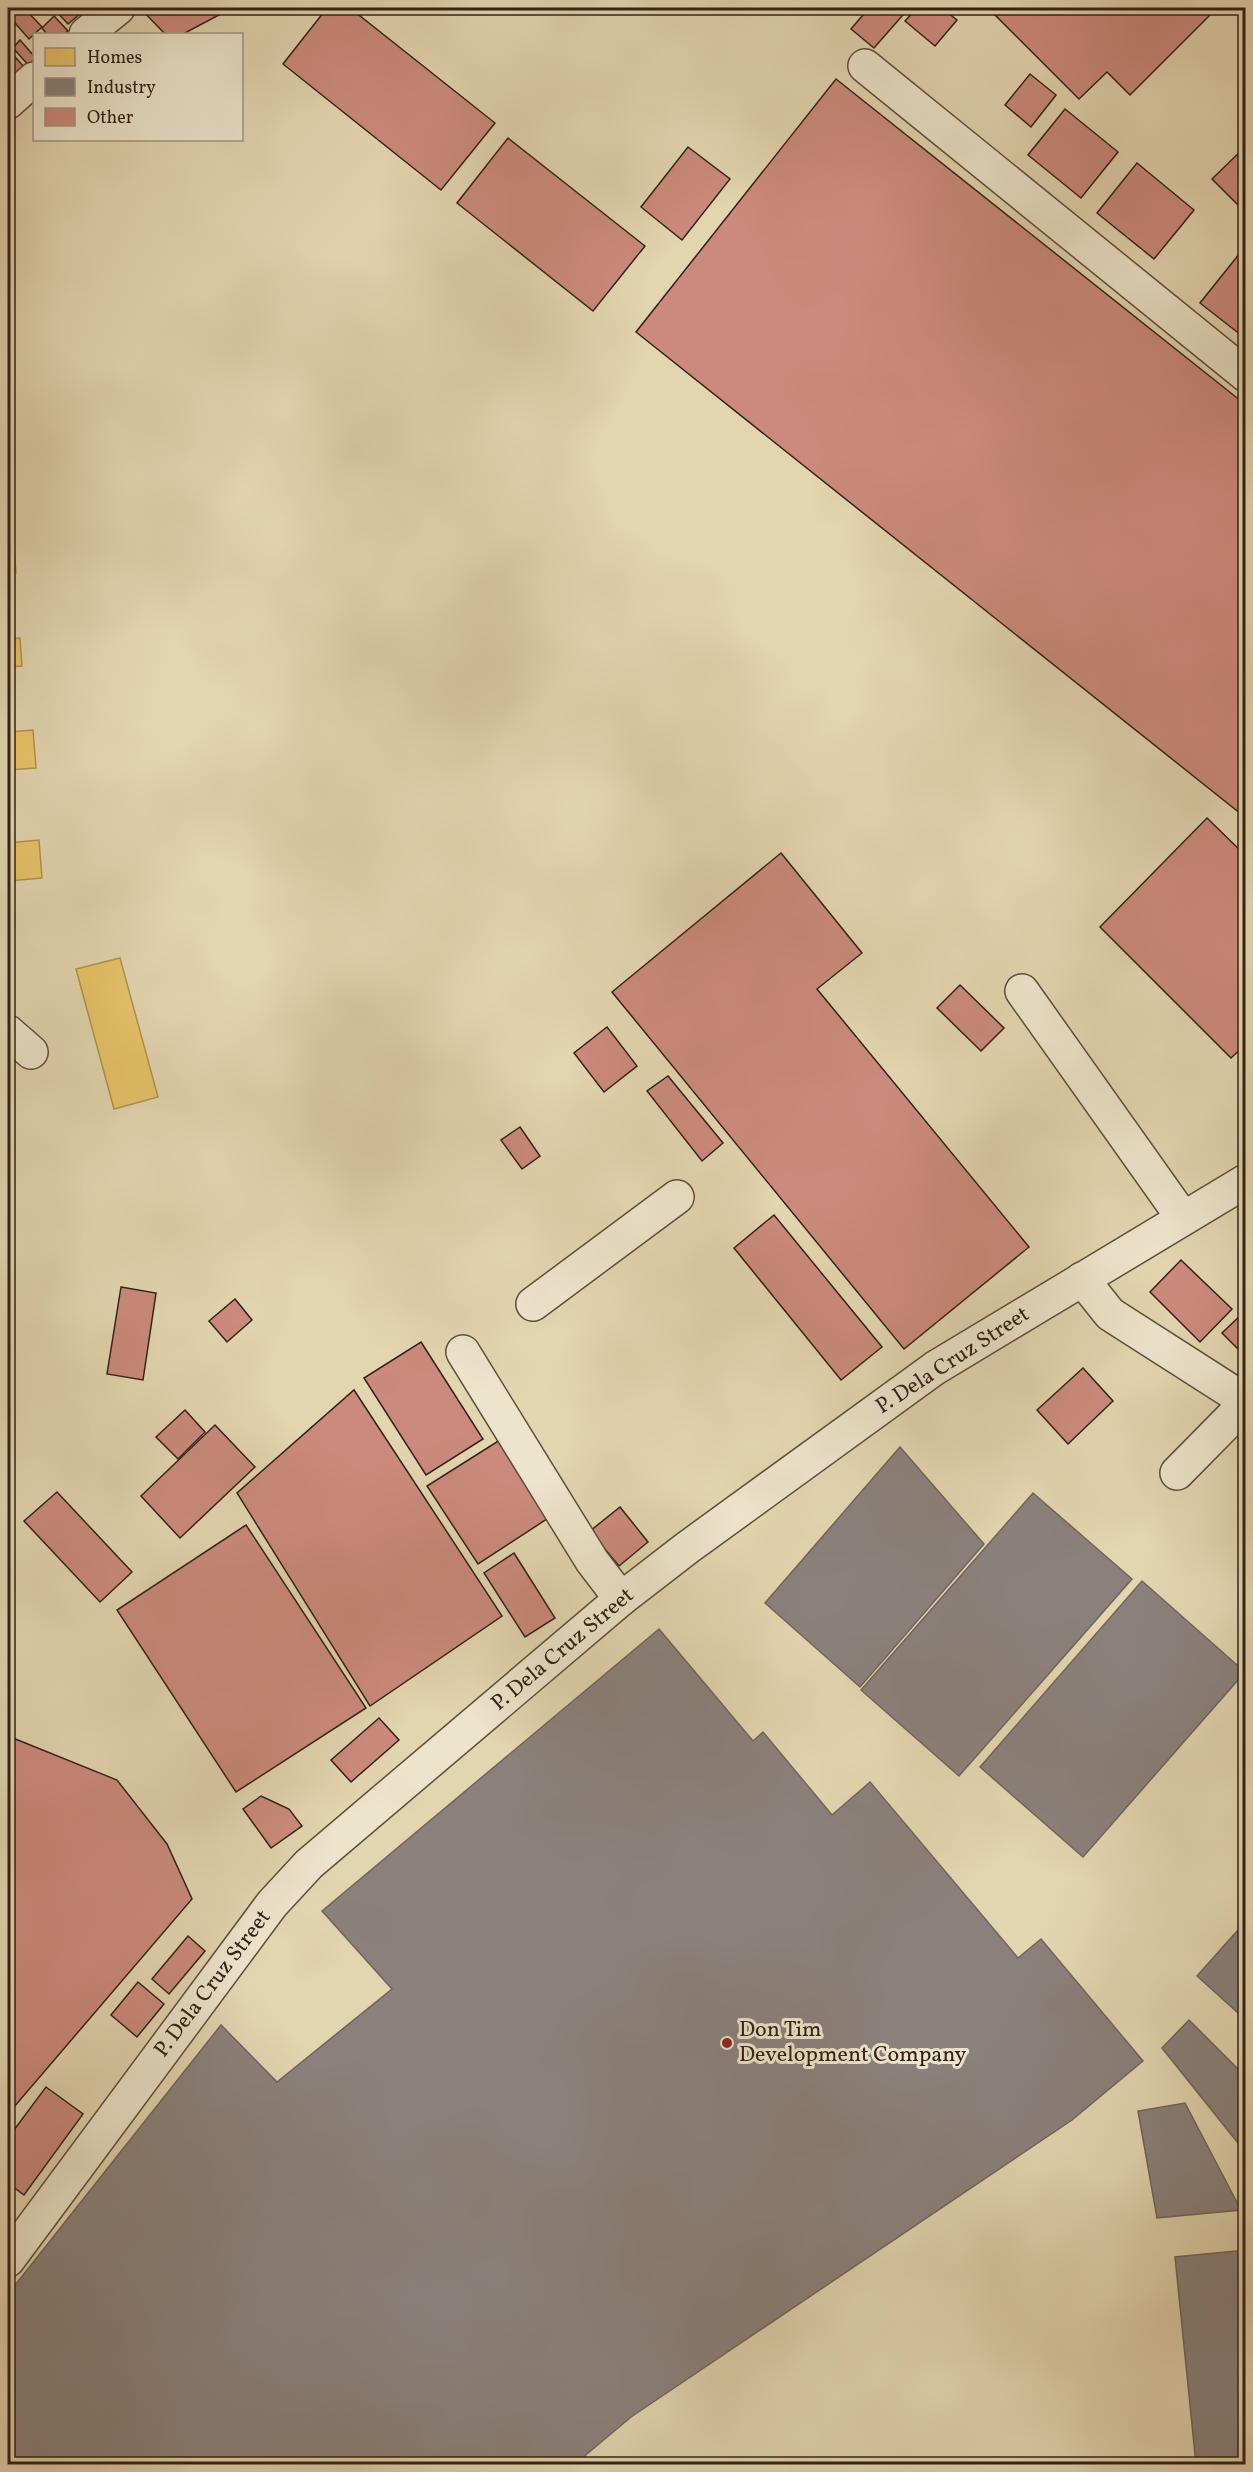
<svg xmlns="http://www.w3.org/2000/svg" width="1253" height="2472" viewBox="0 0 1253 2472" font-family="Vollkorn,serif">
<rect width="100%" height="100%" fill="#e3d5b0"/>
<filter id="stains"><feTurbulence type="fractalNoise" baseFrequency=".00333" numOctaves="4"/><feColorMatrix values="0 0 0 0 .2 0 0 0 0 .09 0 0 0 0 .02 0 0 0 .5 -.17"/></filter>
<radialGradient id="worn" r=".72"><stop offset=".6" stop-color="#630" stop-opacity="0"/><stop offset="1" stop-color="#630" stop-opacity=".3"/></radialGradient>
<g fill="#e9c46a" stroke="#b29350" stroke-width="1.5">
<polygon points="8,536 13,536 16,573 8,574"/>
<polygon points="20,638 22,666 8,667 8,639"/>
<polygon points="33,730 36,768 8,770 8,732"/>
<polygon points="39,840 42,878 8,881 8,843"/>
<polygon points="120,958 158,1097 114,1109 76,969"/>
</g>
<g fill="#8a817c" stroke="#70645d" stroke-width="1.5">
<polygon points="900,1447 984,1544 860,1687 765,1603"/>
<polygon points="1033,1493 1132,1579 959,1776 861,1690"/>
<polygon points="1142,1581 1245,1672 1083,1857 980,1767"/>
<polygon points="659,1629 753,1741 763,1732 832,1815 870,1782 1018,1958 1041,1939 1143,2061 1072,2120 631,2417 575,2464 8,2464 8,2294 221,2025 277,2082 392,1989 322,1911"/>
<polygon points="1246,1921 1246,2020 1197,1976"/>
<polygon points="1189,2020 1246,2077 1246,2153 1162,2048"/>
<polygon points="1185,2103 1241,2210 1157,2218 1138,2111"/>
<polygon points="1246,2250 1246,2464 1196,2464 1175,2257"/>
</g>
<g fill="#cb8a7d" stroke="#332015" stroke-width="1.5">
<polygon points="16,8 24,8 42,27 29,39 8,15"/>
<polygon points="53,8 76,8 81,13 68,24"/>
<polygon points="140,8 232,8 183,34 165,34"/>
<polygon points="327,8 350,8 495,123 441,190 283,64"/>
<polygon points="869,8 909,8 874,48 851,29"/>
<polygon points="917,8 942,8 957,20 935,46 905,21"/>
<polygon points="992,8 1217,8 1130,95 1107,72 1079,99 990,10"/>
<polygon points="54,16 68,31 64,34 47,34 42,28"/>
<polygon points="20,40 34,56 32,69 13,48"/>
<polygon points="8,49 32,76 8,84"/>
<polygon points="1030,74 1056,95 1031,127 1005,105"/>
<polygon points="836,79 1246,405 1246,818 636,332"/>
<polygon points="1065,109 1118,152 1081,198 1028,155"/>
<polygon points="508,138 645,246 593,311 457,203"/>
<polygon points="1246,146 1246,213 1212,179"/>
<polygon points="688,147 730,179 682,240 641,207"/>
<polygon points="1137,163 1194,210 1154,259 1097,213"/>
<polygon points="1244,248 1246,249 1246,339 1200,303"/>
<polygon points="1207,818 1246,856 1246,1044 1231,1058 1100,927"/>
<polygon points="781,853 862,953 817,989 1029,1247 904,1349 612,992"/>
<polygon points="960,985 1004,1028 981,1051 937,1008"/>
<polygon points="607,1027 637,1066 604,1092 574,1053"/>
<polygon points="668,1076 723,1143 702,1161 647,1091"/>
<polygon points="520,1127 540,1156 522,1169 501,1140"/>
<polygon points="774,1215 882,1347 841,1380 734,1248"/>
<polygon points="1181,1260 1232,1309 1200,1342 1150,1292"/>
<polygon points="121,1287 156,1293 143,1380 107,1374"/>
<polygon points="235,1299 252,1320 227,1342 209,1321"/>
<polygon points="1242,1314 1246,1317 1246,1357 1222,1333"/>
<polygon points="421,1342 483,1439 426,1475 364,1378"/>
<polygon points="1083,1368 1113,1401 1068,1444 1037,1410"/>
<polygon points="354,1390 502,1616 370,1706 237,1493"/>
<polygon points="185,1410 205,1432 178,1459 156,1437"/>
<polygon points="215,1425 255,1467 180,1538 141,1496"/>
<polygon points="503,1438 553,1515 478,1564 427,1486"/>
<polygon points="57,1492 132,1572 100,1602 24,1521"/>
<polygon points="620,1507 648,1542 619,1566 590,1531"/>
<polygon points="246,1525 366,1708 236,1792 117,1610"/>
<polygon points="514,1553 555,1618 525,1637 484,1573"/>
<polygon points="379,1718 399,1740 351,1782 331,1760"/>
<polygon points="8,1736 117,1780 167,1844 192,1899 8,2114"/>
<polygon points="261,1796 289,1809 302,1826 271,1848 243,1809"/>
<polygon points="188,1936 205,1951 169,1994 152,1979"/>
<polygon points="138,1982 164,2004 137,2037 111,2015"/>
<polygon points="46,2087 83,2114 24,2195 8,2183 8,2138"/>
</g>
<g fill="none" stroke-linecap="round" stroke-linejoin="round">
<g stroke="#5f4d3c" stroke-width="36">
<g id="minor">
<polyline points="86,34 118,8"/>
<polyline points="865,66 1246,375"/>
<polyline points="8,102 34,79"/>
<polyline points="1022,991 1183,1218"/>
<polyline points="8,1032 31,1052"/>
<polyline points="1082,1279 1110,1314 1246,1401"/>
<polyline points="533,1304 677,1197"/>
<polyline points="463,1352 592,1561 621,1599"/>
<polyline points="1177,1473 1246,1403"/>
<polyline points="8,2260 272,1904 309,1864 621,1599 687,1548 935,1368 1246,1181"/>
</g>
</g>
<use href="#minor" stroke="#ede4cc" stroke-width="33"/>
</g>
<circle fill="#8f2418" stroke="#ede4cc" stroke-width="2" cx="727" cy="2043" r="6"/>
<g text-anchor="middle" dominant-baseline="central" stroke-width="6" stroke-linejoin="round" paint-order="stroke">
<g font-size="22" fill="#332015" stroke="#ede4cc">
<text transform="translate(953 1361) rotate(-33)">P. Dela Cruz Street</text>
<text transform="translate(563 1650) rotate(-40)">P. Dela Cruz Street</text>
<text transform="translate(213 1984) rotate(-53)">P. Dela Cruz Street</text>
</g>
<g font-size="22" fill="#332015" stroke="#ede4cc" text-anchor="start">
<text x="739" y="2030">Don Tim<tspan x="739" dy="25">Development Company</tspan></text>
</g>
</g>
<rect width="1253" height="2472" fill="none" stroke="#e3d5b0" stroke-width="30"/>
<rect x="9" y="9" width="1235" height="2454" fill="none" stroke="#332015" stroke-width="3"/>
<rect x="15" y="15" width="1223" height="2442" fill="none" stroke="#332015" stroke-width="1.5"/>
<rect x="33" y="33" width="210" height="108" fill="#ede4cc" stroke="#a39683" stroke-width="1.5"/>
<rect x="45" y="48" width="30" height="18" fill="#e9c46a" stroke="#a39683" stroke-width="1.5"/>
<text x="87" y="63" font-size="18" fill="#332015">Homes</text>
<rect x="45" y="78" width="30" height="18" fill="#8a817c" stroke="#a39683" stroke-width="1.5"/>
<text x="87" y="93" font-size="18" fill="#332015">Industry</text>
<rect x="45" y="108" width="30" height="18" fill="#cb8a7d" stroke="#a39683" stroke-width="1.5"/>
<text x="87" y="123" font-size="18" fill="#332015">Other</text>
<rect width="100%" height="100%" filter="url(#stains)"/>
<rect width="100%" height="100%" fill="url(#worn)"/>
</svg>
